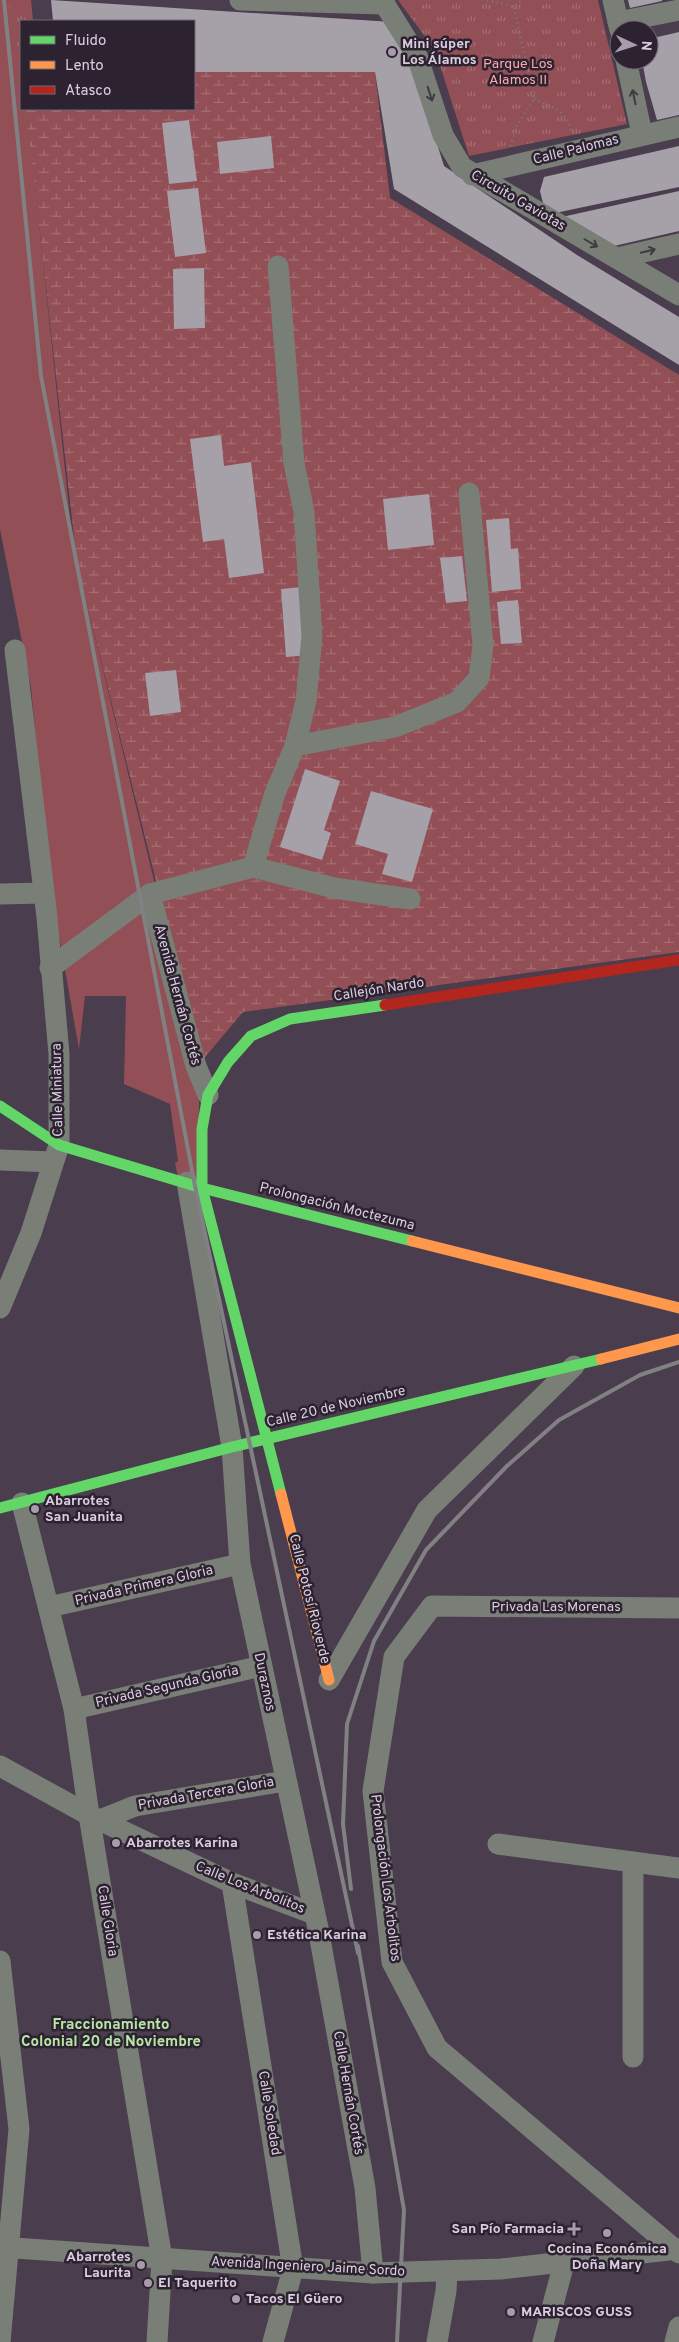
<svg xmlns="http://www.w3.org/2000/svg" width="679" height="2342" viewBox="0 0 679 2342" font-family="Overpass,sans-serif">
<defs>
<pattern id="wetland-marsh" width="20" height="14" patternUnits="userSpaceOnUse" patternTransform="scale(1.25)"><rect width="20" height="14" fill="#924f55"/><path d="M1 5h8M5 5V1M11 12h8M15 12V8" fill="none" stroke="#a66f75"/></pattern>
<pattern id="park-tufts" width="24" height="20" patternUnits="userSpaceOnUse" patternTransform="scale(1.25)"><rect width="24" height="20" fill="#924f55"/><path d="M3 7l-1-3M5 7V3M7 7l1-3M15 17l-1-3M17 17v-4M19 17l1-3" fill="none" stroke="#a66f75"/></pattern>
</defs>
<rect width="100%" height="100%" fill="#493d4e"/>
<polygon fill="#924f55" points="0,0 15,0 21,58 21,109 27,109 73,546 158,897 199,1053 199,1179 178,1177 175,1163 178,1161 170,1104 124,1084 126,996 85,996 79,1049 50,885 31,688 0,529"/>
<polygon fill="url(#wetland-marsh)" points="194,72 375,72 390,198 679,375 679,952 243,1012 201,1062 77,564 26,109 194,109"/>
<g fill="url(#park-tufts)">
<polygon points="9,0 31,0 33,21 21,21 21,54 13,50"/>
<polygon points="398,0 598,0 627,124 469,156 435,50"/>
</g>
<g fill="#a6a1a9">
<polygon points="51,0 392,22 416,76 444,166 577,255 679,317 679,365 394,189 375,72 194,72 194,21 53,21"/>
<polygon points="628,0 662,0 662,1 630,8"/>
<polygon points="679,32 679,115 657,120 646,82 642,60 649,60 649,39"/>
<polygon points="189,120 197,181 169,184 162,123"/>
<polygon points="271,136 274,168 220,174 217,142"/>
<polygon points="679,146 679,187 555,213 543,203 540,191 544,177"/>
<polygon points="198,188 206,253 175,257 167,191"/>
<polygon points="679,191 679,231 614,246 562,217"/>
<polygon points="204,268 205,328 174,329 173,269"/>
<polygon points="221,435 224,466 251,462 264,573 229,578 224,539 203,542 190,439"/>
<polygon points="429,494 434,545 388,550 383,499"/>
<polygon points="509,518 511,549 518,548 521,589 492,592 486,520"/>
<polygon points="462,556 467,601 446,603 440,558"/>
<polygon points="302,587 308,655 286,657 281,589"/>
<polygon points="518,600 522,643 501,644 497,602"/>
<polygon points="176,670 181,712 150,716 145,673"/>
<polygon points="305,769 340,781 324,830 331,833 322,860 280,847"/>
<polygon points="371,791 433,809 412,882 382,874 388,854 355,844"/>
</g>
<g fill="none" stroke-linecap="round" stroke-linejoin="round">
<g stroke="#797a79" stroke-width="3" stroke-dasharray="1 4" stroke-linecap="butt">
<polyline points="487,0 514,7 522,0"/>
<path d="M534,99C556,109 565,108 572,133"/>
<polyline points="511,146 517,126 534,99 514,7"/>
</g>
<g stroke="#797e77" stroke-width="21">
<polyline points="240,0 385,4"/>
<polyline points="382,0 417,56 443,135 462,167 679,295"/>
<polyline points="613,0 620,30"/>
<polyline points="618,22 679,10"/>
<polyline points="626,60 642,134"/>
<polyline points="472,175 679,127"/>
<polyline points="617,258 679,244"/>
<polyline points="295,746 395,727 457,702 479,678 483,645 469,493"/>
<polyline points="253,867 275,793 295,746 306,701 312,636 304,512 294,463 278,266"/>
<polyline points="0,894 42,893"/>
<polyline points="150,894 196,1066 208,1095"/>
<polyline points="50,968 150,894 253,867 334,888 410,899"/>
<polyline points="0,1160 53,1162"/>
<polyline points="187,1182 232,1447 240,1564 318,1928 365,2188 373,2273"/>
<polyline points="0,1308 31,1233 59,1145 59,1054 47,917 15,650"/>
<polyline points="22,1503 74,1709 89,1815 162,2259 157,2342"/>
<polyline points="49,1607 240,1564"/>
<polyline points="679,1608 432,1606 394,1657 373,1791 392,1962 437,2048 679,2253"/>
<polyline points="329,1680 427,1510 574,1366"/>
<polyline points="74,1709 261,1666"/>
<polyline points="0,1766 89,1815 232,1883 314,1914"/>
<polyline points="100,1820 135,1806 285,1781"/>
<polyline points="498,1844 679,1868"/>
<polyline points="633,1862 633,2057"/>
<polyline points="232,1883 293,2269 273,2342"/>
<polyline points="0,1961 19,2129 0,2342"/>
<polyline points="0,2247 373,2273 501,2269 679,2249"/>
<polyline points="437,2342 446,2291 447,2271"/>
<polyline points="543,2342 564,2263"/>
<polyline points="675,2342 679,2327"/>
</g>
<g stroke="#63d668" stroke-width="11">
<polyline points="0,1106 59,1145 202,1188 412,1241"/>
<polyline points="281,1494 202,1188 202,1129 208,1095 228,1062 251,1036 290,1019 385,1005"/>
<polyline points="0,1508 232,1447 601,1359"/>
</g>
<g stroke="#ff974d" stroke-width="11">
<polyline points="412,1241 679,1308"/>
<polyline points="601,1359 679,1339"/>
<polyline points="281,1494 329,1680"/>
</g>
<polyline stroke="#b3261e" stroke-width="11" points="385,1005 679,960"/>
<g stroke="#818082" stroke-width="4">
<polyline points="4,0 41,376 195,1186 358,1953"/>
<polyline points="351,1889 343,1824 347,1724 374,1641 426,1550 507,1466 559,1420 640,1375 679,1362"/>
<polyline points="358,1946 404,2210 397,2342"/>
</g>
</g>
<defs><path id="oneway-shaft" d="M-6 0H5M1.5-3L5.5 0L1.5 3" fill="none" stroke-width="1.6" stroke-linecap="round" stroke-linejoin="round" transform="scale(1.25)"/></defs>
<g stroke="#403a42">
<use href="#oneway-shaft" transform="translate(430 94) rotate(72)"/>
<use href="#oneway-shaft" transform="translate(634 97) rotate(-102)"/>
<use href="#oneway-shaft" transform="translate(591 243) rotate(30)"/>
<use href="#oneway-shaft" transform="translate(648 251) rotate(-13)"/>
</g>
<g fill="#a79bac" stroke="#2d2330" stroke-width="2">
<circle cx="392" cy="52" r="5"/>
<circle cx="35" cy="1509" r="5"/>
<circle cx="116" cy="1843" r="5"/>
<circle cx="257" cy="1935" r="5"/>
<path d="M571.5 2221.5h5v5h5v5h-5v5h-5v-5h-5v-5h5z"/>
<circle cx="607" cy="2233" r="5"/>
<circle cx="141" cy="2265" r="5"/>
<circle cx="148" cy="2283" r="5"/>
<circle cx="236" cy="2299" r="5"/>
<circle cx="511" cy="2312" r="5"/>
</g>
<g text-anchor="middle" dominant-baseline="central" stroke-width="5" stroke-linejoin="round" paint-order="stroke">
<g font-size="14" font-weight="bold" fill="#dacddf" stroke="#2d2330" text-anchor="start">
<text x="402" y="44">Mini súper<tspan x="402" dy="16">Los Álamos</tspan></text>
<text x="45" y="1501">Abarrotes<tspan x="45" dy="16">San Juanita</tspan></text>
<text x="126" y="1843">Abarrotes Karina</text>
<text x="267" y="1935">Estética Karina</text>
<text x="564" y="2229" text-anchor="end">San Pío Farmacia</text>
<text x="607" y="2249" text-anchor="middle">Cocina Económica<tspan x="607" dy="16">Doña Mary</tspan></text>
<text x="131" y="2257" text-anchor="end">Abarrotes<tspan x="131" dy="16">Laurita</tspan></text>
<text x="158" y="2283">El Taquerito</text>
<text x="246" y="2299">Tacos El Güero</text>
<text x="521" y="2312">MARISCOS GUSS</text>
</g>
<g font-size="14" fill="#fca9ab" stroke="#2d2330">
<text x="518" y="64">Parque Los<tspan x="518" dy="16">Alamos II</tspan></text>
</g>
<g font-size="14" fill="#dacddf" stroke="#2d2330">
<text transform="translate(576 150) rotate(-14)">Calle Palomas</text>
<text transform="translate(518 201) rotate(30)">Circuito Gaviotas</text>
<text transform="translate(379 990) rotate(-9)">Callejón Nardo</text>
<text transform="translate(177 995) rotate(75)">Avenida Hernán Cortés</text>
<text transform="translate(58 1090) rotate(-91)">Calle Miniatura</text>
<text transform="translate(337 1207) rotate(14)">Prolongación Moctezuma</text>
<text transform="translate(336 1407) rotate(-13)">Calle 20 de Noviembre</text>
<text transform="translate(144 1586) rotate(-13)">Privada Primera Gloria</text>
<text transform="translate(309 1599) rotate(76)">Calle Potosí Rioverde</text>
<text x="556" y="1607">Privada Las Morenas</text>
<text transform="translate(264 1682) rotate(78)">Duraznos</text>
<text transform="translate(167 1687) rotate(-13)">Privada Segunda Gloria</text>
<text transform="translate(206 1794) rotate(-10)">Privada Tercera Gloria</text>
<text transform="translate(385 1878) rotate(83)">Prolongación Los Arbolitos</text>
<text transform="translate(250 1888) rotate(22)">Calle Los Arbolitos</text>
<text transform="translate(107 1921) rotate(81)">Calle Gloria</text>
<text transform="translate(348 2093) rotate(80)">Calle Hernán Cortés</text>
<text transform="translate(269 2113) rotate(81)">Calle Soledad</text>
<text transform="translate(308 2267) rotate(3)">Avenida Ingeniero Jaime Sordo</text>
</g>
<g font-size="15" font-weight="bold" fill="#b6e6a5" stroke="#2d2330">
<text x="111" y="2025">Fraccionamiento<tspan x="111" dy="17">Colonial 20 de Noviembre</tspan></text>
</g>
</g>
<rect x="20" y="20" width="175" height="90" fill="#2d2330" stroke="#726776"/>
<rect x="30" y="36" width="25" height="8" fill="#63d668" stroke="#726776"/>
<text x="65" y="45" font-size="15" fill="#dacddf">Fluido</text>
<rect x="30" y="61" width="25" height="8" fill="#ff974d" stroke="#726776"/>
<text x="65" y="70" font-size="15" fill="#dacddf">Lento</text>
<rect x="30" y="86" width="25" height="8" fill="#b3261e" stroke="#726776"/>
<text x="65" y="95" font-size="15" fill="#dacddf">Atasco</text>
<g transform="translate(634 45) rotate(94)"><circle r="24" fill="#2d2330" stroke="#726776"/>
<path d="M0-4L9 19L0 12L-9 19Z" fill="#a79bac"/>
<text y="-8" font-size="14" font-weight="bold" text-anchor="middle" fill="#dacddf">N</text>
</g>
</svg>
